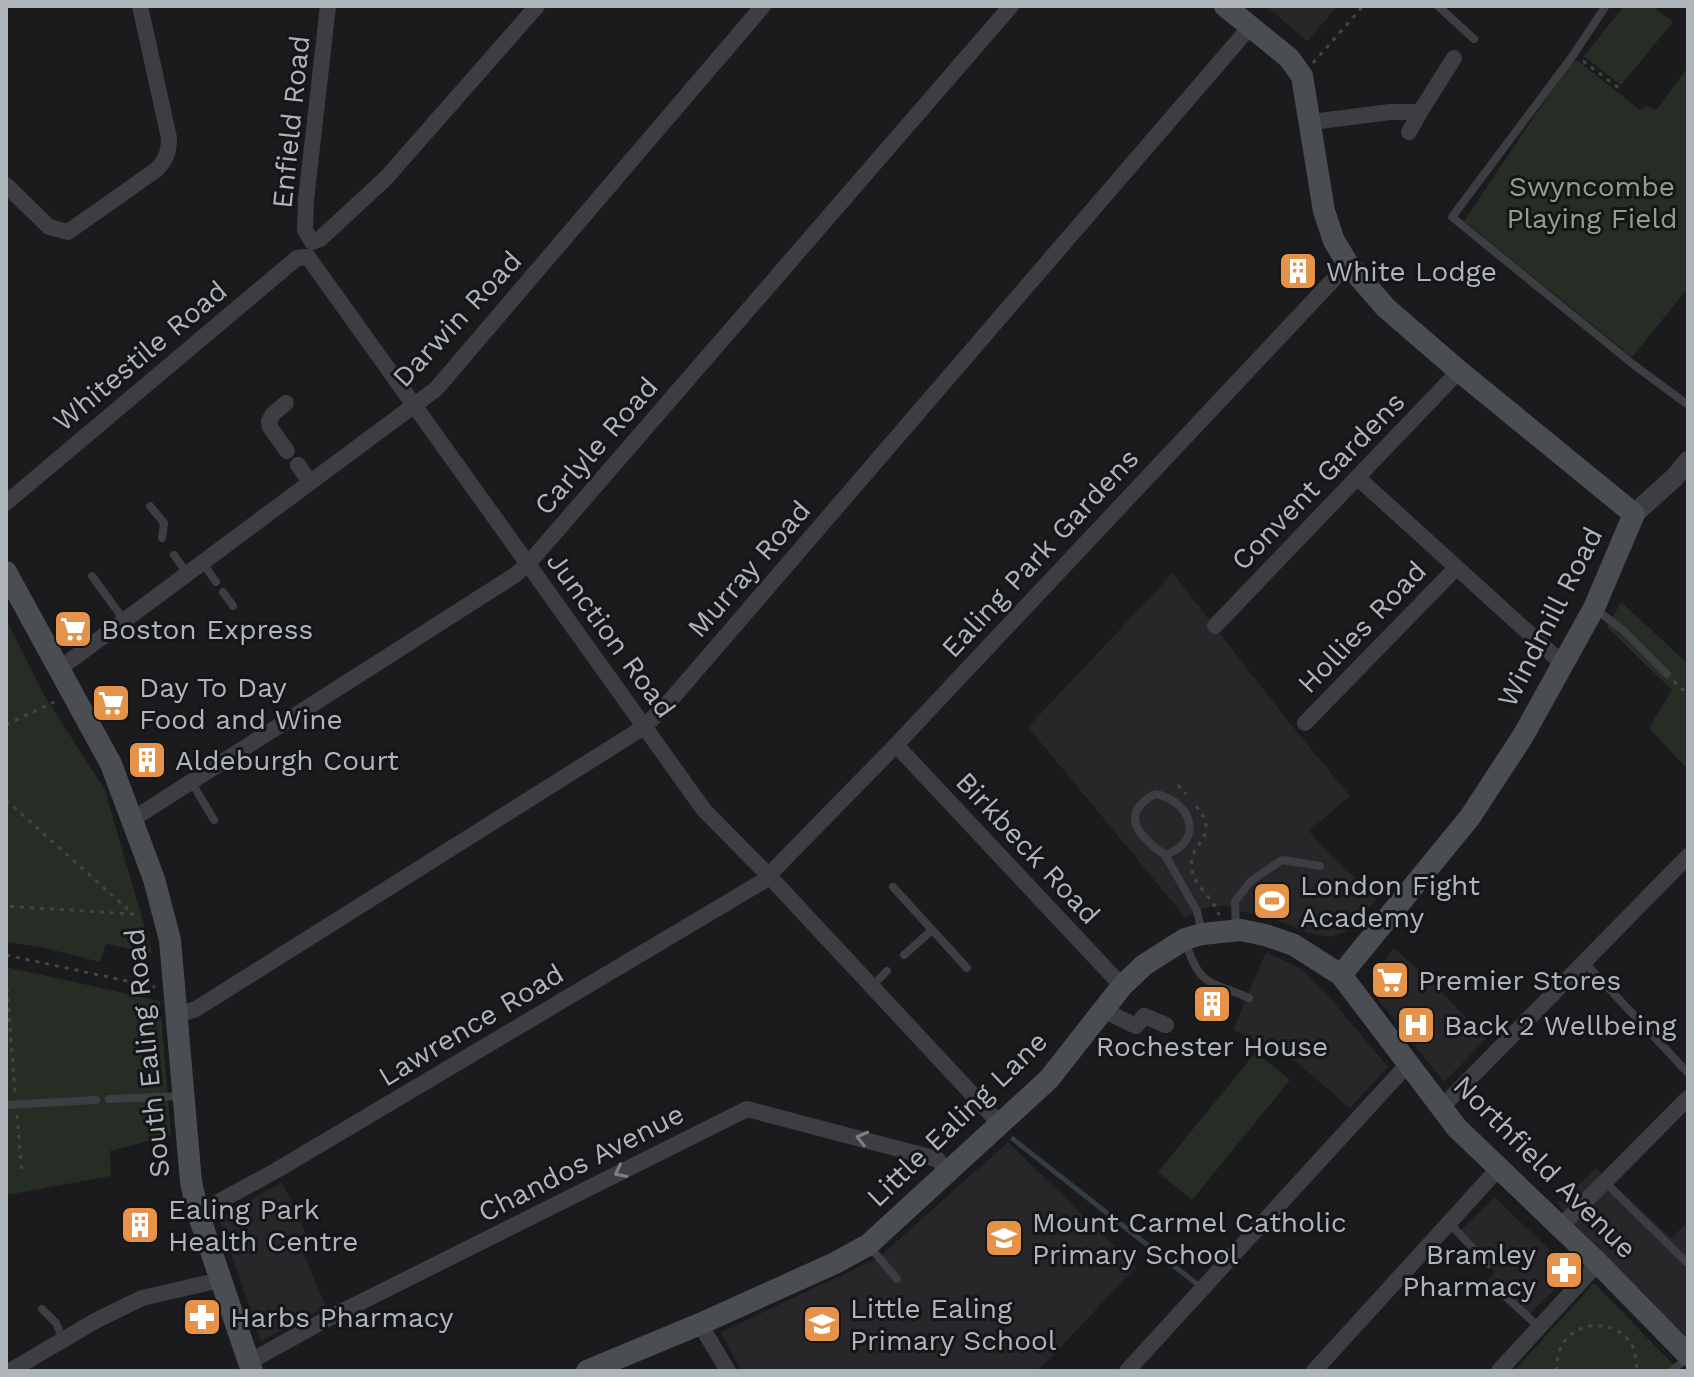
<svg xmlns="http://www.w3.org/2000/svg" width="1694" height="1377" viewBox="0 0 1694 1377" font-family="'Work Sans',sans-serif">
<rect width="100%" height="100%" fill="#1b1b1d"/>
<g fill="#27272a">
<polygon points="1266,6 1338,6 1307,41"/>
<polygon points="1173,573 1288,721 1350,796 1309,831 1331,856 1378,898 1345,932 1330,937 1309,933 1265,916 1240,911 1225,905 1204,908 1185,917 1028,727"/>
<polygon points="1394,948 1438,988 1486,1039 1444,1082 1374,994 1372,984 1374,975"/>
<polygon points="1266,952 1301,969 1327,994 1388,1067 1350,1108 1289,1056 1233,1030"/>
<polygon points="1008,1142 1136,1267 1038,1371 741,1371 721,1332 878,1258"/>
<polygon points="1596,1168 1671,1238 1688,1222 1688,1355 1598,1263 1557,1202 1562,1201"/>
<polygon points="282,1182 308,1238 299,1243 326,1307 261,1341 219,1218"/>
<polygon points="1495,1197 1572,1272 1526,1318 1486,1282 1495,1272 1456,1235"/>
</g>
<g fill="#252d25">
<polygon points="1624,6 1652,6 1673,22 1621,85 1584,56"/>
<polygon points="1578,61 1640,110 1646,106 1656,110 1688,67 1688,288 1632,357 1464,221 1571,62"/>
<polygon points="1621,602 1688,664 1688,770 1649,728 1672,690 1607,627"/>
<polygon points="6,619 44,695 105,790 152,953 106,944 100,962 41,947 6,942"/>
<polygon points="6,967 160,1001 171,1135 110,1151 111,1176 6,1195"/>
<polygon points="1256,1052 1290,1080 1192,1200 1158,1172"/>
<polygon points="1594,1283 1674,1365 1666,1371 1514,1371"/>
</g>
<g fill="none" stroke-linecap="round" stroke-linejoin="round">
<polyline stroke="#333e42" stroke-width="5" points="1013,1139 1197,1284"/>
<g stroke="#424548" stroke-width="3" stroke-dasharray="4 6" stroke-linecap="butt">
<polyline points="1583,61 1620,89"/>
<polyline points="1313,63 1363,6"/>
<polyline points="1674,681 1688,695"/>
<polyline points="6,725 54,702"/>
<polyline points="1178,785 1186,794"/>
<polyline points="6,800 133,914 6,906"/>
<path d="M1196,806C1223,839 1187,840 1192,870C1195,887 1214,898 1219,915"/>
<polyline points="6,955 155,987"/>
<polyline points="7,988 15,1092"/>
<polyline points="17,1115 22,1175"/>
<path d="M1557,1371C1553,1309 1643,1312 1636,1371"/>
</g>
<g stroke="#3c3e41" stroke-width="8">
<polyline points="1438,6 1474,39"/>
<polyline points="1605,7 1574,54 1452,217 1634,365 1688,405"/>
<polyline points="150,506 164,523 162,538"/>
<polyline points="174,555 187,573"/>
<polyline points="203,563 216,582"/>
<polyline points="92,576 124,620"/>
<polyline points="223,592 233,606"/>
<polyline points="1595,609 1623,630 1667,674"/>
<polyline points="192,783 214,820"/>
<path d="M1155,794C1191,800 1206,841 1165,855C1139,837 1118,814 1155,794Z"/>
<polyline points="1165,855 1197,911 1202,933"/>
<polyline points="893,887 967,968"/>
<polyline points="1236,929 1235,901 1251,881 1282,860 1320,866"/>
<path d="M1185,940C1199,986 1207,980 1249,998"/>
<polyline points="904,955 931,931"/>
<polyline points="1584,962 1688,1073"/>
<polyline points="871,987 887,971"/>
<polyline points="109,1099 182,1096"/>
<polyline points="6,1105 96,1100"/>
<polyline points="1605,1182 1686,1262"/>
<polyline points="1449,1223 1488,1264"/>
<polyline points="869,1246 897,1279"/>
<polyline points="1503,1294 1539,1327"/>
<polyline points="42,1309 56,1323 63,1339"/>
<polyline points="1672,1371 1687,1358"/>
</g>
<g stroke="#3c3e41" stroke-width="16">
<polyline points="328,6 306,200 305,230 312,242 320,239 386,178 537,6"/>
<polyline points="1420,112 1454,58"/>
<polyline points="1312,122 1390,112 1420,112 1409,132"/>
<path d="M6,185L49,227L68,232L156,170C166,160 169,152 169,138L140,6"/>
<polyline points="286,403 273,414 269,421 270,427 287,451"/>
<polyline points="298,465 310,482"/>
<polyline points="1358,478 1564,665"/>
<polyline points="6,503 297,258 308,257 704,810 769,876 1000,1124"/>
<polyline points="1215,626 1459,371"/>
<polyline points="59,669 436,389 763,6"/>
<polyline points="1305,723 1456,568"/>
<polyline points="896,745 1122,986"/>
<polyline points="133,819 515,575 528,564 1011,6"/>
<polyline points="1103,1010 1136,1026 1144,1016 1166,1025"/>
<polyline points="177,1015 196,1009 644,727 669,702 1250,27"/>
<polyline points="1440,1109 1688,856"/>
<polyline points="198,1213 277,1170 762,882 896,745 1348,264"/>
<polyline points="1560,1227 1688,1098"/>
<polyline points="700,1324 728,1371"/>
<polyline points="249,1362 325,1320 747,1109 937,1159 948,1172"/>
<polyline points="10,1371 97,1320 142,1298 220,1280"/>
<polyline points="1127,1371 1407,1065"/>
<polyline points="1314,1371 1499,1168"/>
<polyline points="1499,1371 1598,1263"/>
</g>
<polyline stroke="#3c3e41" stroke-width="20" points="1634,514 1675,477 1688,461"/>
<g stroke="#4a4d51" stroke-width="22">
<polyline points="1225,6 1289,58 1302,76 1324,211 1334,241 1348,264 1386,308 1459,371 1634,514 1594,608 1523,736 1470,817 1341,975"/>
<polyline points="6,572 111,764 154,879 170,940 191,1182 198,1213 252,1371"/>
<polyline points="587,1371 700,1324 835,1263 868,1245 1049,1079 1122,986 1144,965 1185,939 1202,934 1241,930 1265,935 1294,945 1341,975 1457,1128 1598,1263 1688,1355"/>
</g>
</g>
<defs><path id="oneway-chevron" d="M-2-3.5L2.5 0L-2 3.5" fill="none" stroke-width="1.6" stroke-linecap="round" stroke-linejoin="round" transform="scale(2)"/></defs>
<g stroke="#7b7f84">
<use href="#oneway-chevron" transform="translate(862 1138) rotate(-166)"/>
<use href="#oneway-chevron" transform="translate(620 1172) rotate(153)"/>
</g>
<defs>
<g id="building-square" transform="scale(2)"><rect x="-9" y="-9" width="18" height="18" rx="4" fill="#e6934a" stroke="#161618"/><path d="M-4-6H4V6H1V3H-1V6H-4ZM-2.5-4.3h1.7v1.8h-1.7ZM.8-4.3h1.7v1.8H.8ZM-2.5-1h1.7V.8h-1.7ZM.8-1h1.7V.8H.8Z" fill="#fff"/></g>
<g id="supermarket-square" transform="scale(2)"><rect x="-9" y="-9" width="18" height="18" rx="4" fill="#e6934a" stroke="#161618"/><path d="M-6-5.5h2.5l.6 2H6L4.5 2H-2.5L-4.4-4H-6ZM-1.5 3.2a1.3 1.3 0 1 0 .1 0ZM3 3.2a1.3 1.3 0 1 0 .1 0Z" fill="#fff"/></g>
<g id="stadium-square" transform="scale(2)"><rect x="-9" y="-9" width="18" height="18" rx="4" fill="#e6934a" stroke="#161618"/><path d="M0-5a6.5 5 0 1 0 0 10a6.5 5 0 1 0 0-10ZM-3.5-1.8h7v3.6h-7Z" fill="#fff"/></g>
<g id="hospital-square" transform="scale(2)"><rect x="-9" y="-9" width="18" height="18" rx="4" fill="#e6934a" stroke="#161618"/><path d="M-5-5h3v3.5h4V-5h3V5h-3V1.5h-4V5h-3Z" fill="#fff"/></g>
<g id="school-square" transform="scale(2)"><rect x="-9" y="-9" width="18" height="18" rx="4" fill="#e6934a" stroke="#161618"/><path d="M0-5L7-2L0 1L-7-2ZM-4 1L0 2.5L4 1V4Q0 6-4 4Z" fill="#fff"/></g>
<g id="pharmacy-square" transform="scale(2)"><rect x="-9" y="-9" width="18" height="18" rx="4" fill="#e6934a" stroke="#161618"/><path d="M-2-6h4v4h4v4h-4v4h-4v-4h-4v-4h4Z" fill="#fff"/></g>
</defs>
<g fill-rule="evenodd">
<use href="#building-square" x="1298" y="271"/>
<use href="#supermarket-square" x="73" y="629"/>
<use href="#supermarket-square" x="111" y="703"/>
<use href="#building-square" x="147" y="760"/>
<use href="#stadium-square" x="1272" y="901"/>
<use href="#supermarket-square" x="1390" y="980"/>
<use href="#building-square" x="1212" y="1004"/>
<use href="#hospital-square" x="1416" y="1025"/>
<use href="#building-square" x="140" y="1225"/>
<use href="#school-square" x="1004" y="1238"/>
<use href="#pharmacy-square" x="1564" y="1270"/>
<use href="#pharmacy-square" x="202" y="1317"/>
<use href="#school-square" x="822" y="1324"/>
</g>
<g text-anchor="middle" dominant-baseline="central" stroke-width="6" stroke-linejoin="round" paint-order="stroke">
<g font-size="28" fill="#aeb5bb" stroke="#161618">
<text transform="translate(291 122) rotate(-84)">Enfield Road</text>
<text transform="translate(457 319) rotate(-47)">Darwin Road</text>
<text transform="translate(140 356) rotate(-40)">Whitestile Road</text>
<text transform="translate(596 446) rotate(-49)">Carlyle Road</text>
<text transform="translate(1318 481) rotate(-46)">Convent Gardens</text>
<text transform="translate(1040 553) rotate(-47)">Ealing Park Gardens</text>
<text transform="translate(749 569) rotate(-49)">Murray Road</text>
<text transform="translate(1550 617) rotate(-63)">Windmill Road</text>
<text transform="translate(1362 627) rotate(-46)">Hollies Road</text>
<text transform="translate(611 635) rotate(54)">Junction Road</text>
<text transform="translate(1028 848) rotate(47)">Birkbeck Road</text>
<text transform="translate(471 1025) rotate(-31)">Lawrence Road</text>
<text transform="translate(147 1053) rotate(-96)">South Ealing Road</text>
<text transform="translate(957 1119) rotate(-44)">Little Ealing Lane</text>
<text transform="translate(581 1163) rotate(-27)">Chandos Avenue</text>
<text transform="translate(1545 1167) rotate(45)">Northfield Avenue</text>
</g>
<g font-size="28" fill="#8ba487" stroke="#161618">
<text x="1592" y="186">Swyncombe<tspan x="1592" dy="32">Playing Field</tspan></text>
</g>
<g font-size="28" fill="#aeb5bb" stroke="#161618" text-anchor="start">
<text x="1326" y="271">White Lodge</text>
<text x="101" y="629">Boston Express</text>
<text x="139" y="687">Day To Day<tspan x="139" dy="32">Food and Wine</tspan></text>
<text x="175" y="760">Aldeburgh Court</text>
<text x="1300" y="885">London Fight<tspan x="1300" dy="32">Academy</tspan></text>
<text x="1418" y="980">Premier Stores</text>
<text x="1444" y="1025">Back 2 Wellbeing</text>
<text x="1212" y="1046" text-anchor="middle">Rochester House</text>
<text x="168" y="1209">Ealing Park<tspan x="168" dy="32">Health Centre</tspan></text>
<text x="1032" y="1222">Mount Carmel Catholic<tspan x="1032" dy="32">Primary School</tspan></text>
<text x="1536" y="1254" text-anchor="end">Bramley<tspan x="1536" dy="32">Pharmacy</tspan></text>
<text x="850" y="1308">Little Ealing<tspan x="850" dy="32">Primary School</tspan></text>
<text x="230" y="1317">Harbs Pharmacy</text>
</g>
</g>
<rect width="1694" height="1377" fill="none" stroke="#aeb5bb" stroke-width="16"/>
</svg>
